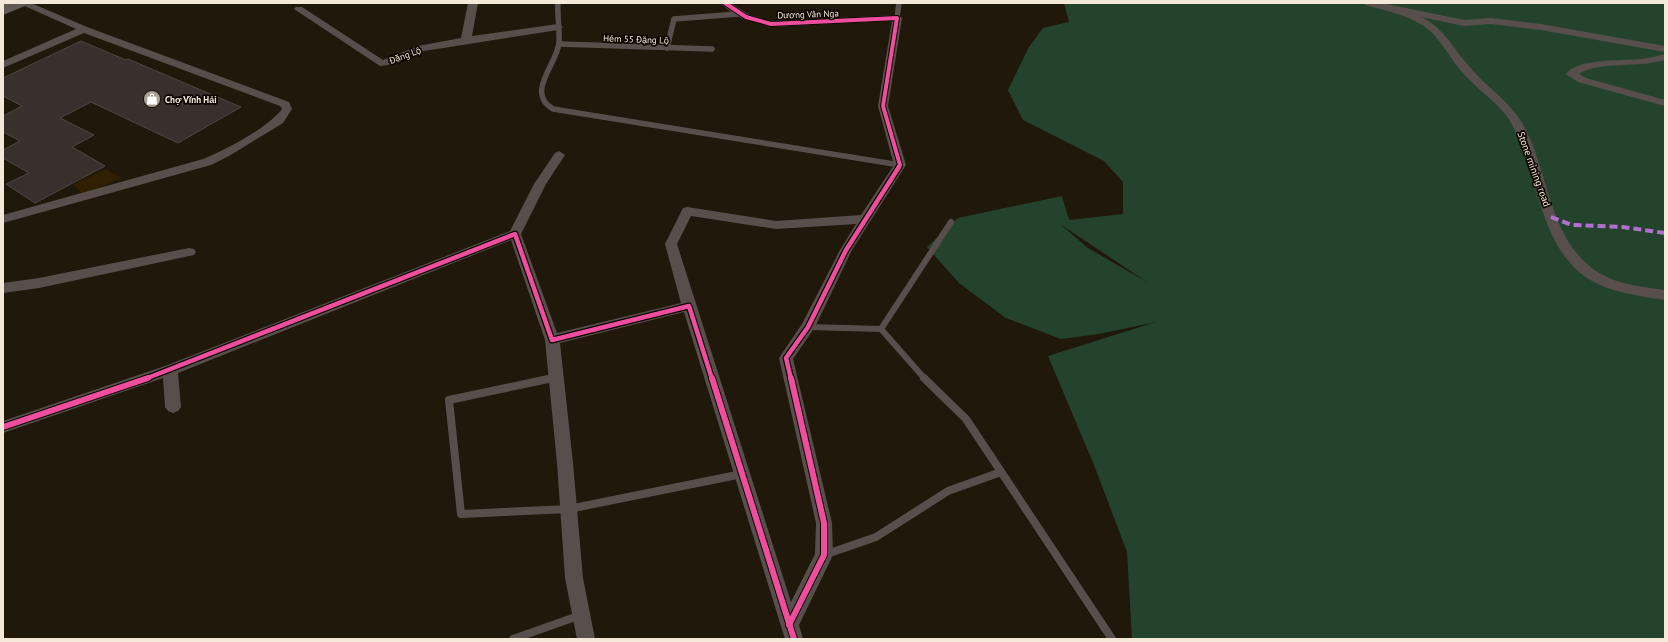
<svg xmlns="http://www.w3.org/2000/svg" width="1668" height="642" viewBox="0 0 1668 642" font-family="'PT Sans',sans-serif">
<rect width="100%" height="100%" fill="#20180a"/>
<polygon fill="#311f01" points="106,169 122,178 84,195 73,185"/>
<path fill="#24432d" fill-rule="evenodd" d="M1064,3H1665V639H1132L1127,552L1094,465L1048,356L1156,322L1099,334L1061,339L1006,318L959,283L927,247L958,218L1062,196L1069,220L1123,214V182L1104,161L1023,120L1008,90L1029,47L1043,28L1069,22ZM1060,224L1147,282L1088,248Z"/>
<polygon fill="#38302d" stroke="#4f4644" points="81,41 126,60 128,59 241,107 178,143 91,102 60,118 94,135 72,147 105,166 35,203 6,184 29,173 3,158 3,150 20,141 3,132 3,116 22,106 3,96 3,78"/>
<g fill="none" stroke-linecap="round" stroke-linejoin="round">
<g stroke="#584f4d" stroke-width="5.5">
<path d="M558,3C557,16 560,30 559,43C557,64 525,93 553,109L900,165"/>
<polyline points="897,18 899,3"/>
<polyline points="559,44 712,49"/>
<polyline points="667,48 674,19 738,14"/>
</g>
<g stroke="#584f4d" stroke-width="6">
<polyline points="808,327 881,329"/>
<polyline points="548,379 556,377"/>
<polyline points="925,379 881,329 951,222"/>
</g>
<g stroke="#584f4d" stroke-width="8">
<polyline points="553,378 449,400 461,514 569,509 742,474"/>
<polyline points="924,378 966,419 1112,639"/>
<polyline points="824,555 876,537 948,491 1001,472"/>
<polyline points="513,639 581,615"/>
</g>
<g fill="#584f4d" fill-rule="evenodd">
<path d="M18,3H31L87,27L289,102L292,109L283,123L229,156L211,165L3,223V215L203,159C225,150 268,128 282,109L280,106L84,33L3,68V61L76,29Z"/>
<polygon points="468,3 478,3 472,36 558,24 563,27 558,30 424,51 388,65 380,66 294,9 296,7 302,7 383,60 418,46 461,38"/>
<path d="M720,3H731L750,15L771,21L897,15L902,18L888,106L906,165L852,250L815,327L793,359L832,523L833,555L799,625L803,639H785L684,312L560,343L573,463L583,578L595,639H577L565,578L557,463L545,340L511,240L178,373L181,407L178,411L173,413L168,411L165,407L163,378L3,433V421L165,366L510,231L534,184L555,153L559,151L565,155L546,184L521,234L557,333L681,303L665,244L683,208L687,207L776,221L861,215L894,165L878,106L892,21L771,27L743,19L732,13ZM691,216L776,229L856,224L840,250L802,324L779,358L816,523L815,554L791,602L677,244Z"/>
<path d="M1363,3H1382L1464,20L1491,18L1541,24L1665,46V52L1541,30L1491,24L1464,26L1421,17C1443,27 1453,48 1469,66C1485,86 1507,99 1521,121C1550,169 1547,243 1601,274C1620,285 1644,287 1665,290V300C1633,295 1594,291 1571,264C1546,236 1539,197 1527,162C1521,146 1516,128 1506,115C1493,99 1476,88 1463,73C1449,58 1441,38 1424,26C1407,15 1384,10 1365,5Z"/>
<path d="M1665,54V60C1640,68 1598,61 1579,74L1586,78L1665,100V106L1578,82L1566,74C1578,58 1621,61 1641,59C1649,58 1657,56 1665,54Z"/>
<polygon points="189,248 194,249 196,252 194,255 39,288 3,293 3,283 39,278"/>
</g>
<polygon fill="#635955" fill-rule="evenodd" points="7,3 27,3 25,6 3,15 3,5"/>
<polyline stroke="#b36fd0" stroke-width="4" stroke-dasharray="8 4" stroke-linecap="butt" points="1551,217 1572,225 1623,227 1665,233"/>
<g stroke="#0d0601" stroke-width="6">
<polyline id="cycleway-far2" points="725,3 746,17 771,24 897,18 883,106 900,165 898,168"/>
</g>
<g stroke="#0d0601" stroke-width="7">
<g id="cycleway-far1">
<polyline points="145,379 515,234 552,340 689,306 712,379"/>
<polyline points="791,379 786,358 808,327 846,250 899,167"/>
</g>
</g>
<g stroke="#0d0601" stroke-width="8">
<g id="cycleway">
<polyline points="712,378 794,639"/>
<polyline points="3,427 148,378"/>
<polyline points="789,625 824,555 824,523 791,378"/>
</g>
</g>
<use href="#cycleway-far2" stroke="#ef4d9e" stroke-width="4"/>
<use href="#cycleway-far1" stroke="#ef4d9e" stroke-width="4.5"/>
<use href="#cycleway" stroke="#ef4d9e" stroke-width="6"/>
</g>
<defs>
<g id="shop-disc" transform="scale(0.9)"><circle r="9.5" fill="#aaa091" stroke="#0d0601"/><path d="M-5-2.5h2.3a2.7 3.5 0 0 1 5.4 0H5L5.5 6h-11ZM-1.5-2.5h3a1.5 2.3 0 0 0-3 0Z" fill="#fff"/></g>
</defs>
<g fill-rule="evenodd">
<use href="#shop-disc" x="152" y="99"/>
</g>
<g text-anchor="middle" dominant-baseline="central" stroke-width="3.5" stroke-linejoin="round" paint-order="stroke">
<g font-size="9" fill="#f4e9d9" stroke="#0d0601">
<text transform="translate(808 14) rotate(-2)">Dương Vân Nga</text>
<text transform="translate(636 39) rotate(2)">Hẻm 55 Đặng Lộ</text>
<text transform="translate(405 55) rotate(-20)">Đặng Lộ</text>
</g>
<g font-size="9" font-weight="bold" fill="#f4e9d9" stroke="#0d0601" text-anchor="start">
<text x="165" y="99">Chợ Vĩnh Hải</text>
</g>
<g font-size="10" fill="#f4e9d9" stroke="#0d0601">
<text transform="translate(1534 169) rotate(70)">Stone mining road</text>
</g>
</g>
<rect width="1668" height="642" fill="none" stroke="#f4e9d9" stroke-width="8"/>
</svg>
